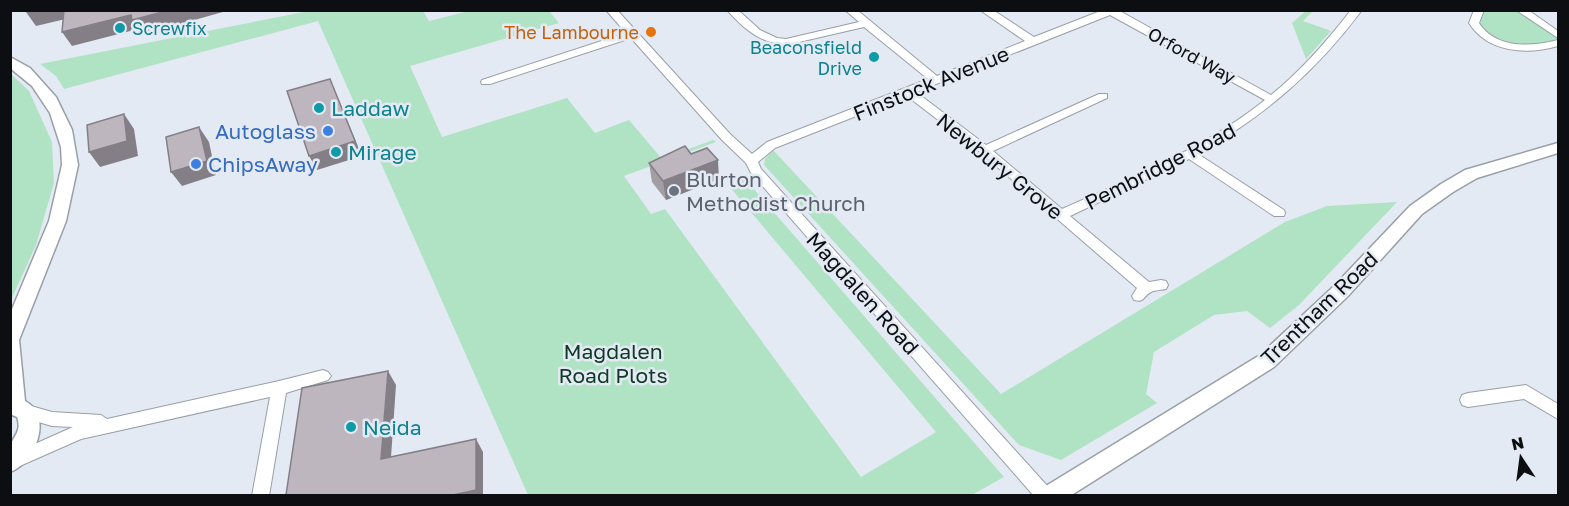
<svg xmlns="http://www.w3.org/2000/svg" width="1569" height="506" viewBox="0 0 1569 506" font-family="'Golos Text',sans-serif">
<rect width="100%" height="100%" fill="#e4eaf4"/>
<g fill="#b0e2c4">
<polygon points="1307,10 1313,11 1303,21 1331,31 1306,59 1292,23"/>
<polygon points="309,11 423,11 429,21 469,11 549,11 559,23 410,66 442,137 567,98 595,133 629,120 662,159 713,140 716,142 624,176 651,214 665,209 861,477 936,432 729,186 745,179 1004,477 970,496 528,495 318,21 64,89 56,76 40,64"/>
<path d="M1483,11H1519L1554,32L1558,38L1557,42C1530,48 1494,49 1477,24Z"/>
<polygon points="11,74 29,91 52,142 54,183 36,245 11,300"/>
<polygon points="773,150 1001,394 1285,222 1327,206 1397,202 1299,305 1270,328 1247,311 1214,315 1154,352 1146,394 1157,403 1061,460 1019,445 764,165 765,159"/>
</g>
<g fill="none" stroke-linecap="round" stroke-linejoin="round">
<g stroke="#989fa7" stroke-width="2">
<g id="minor">
<path d="M606,10H617L730,134L752,154L767,142L928,79L864,27L786,45C760,43 744,29 727,10H738L760,30L777,38L786,39L859,22L845,10H857L937,76L1025,41L980,10H993L1034,37L1103,10H1118L1271,95C1302,70 1327,41 1351,10H1362C1315,73 1265,115 1198,154L1284,210L1285,213L1284,216H1274L1189,159L1070,216L1149,282L1161,280L1166,281L1168,285L1166,289C1162,290 1155,290 1151,292C1143,296 1145,303 1134,300L1132,296L1137,288L981,153L907,96L775,148L758,162L761,169L1051,490L1053,496H1034L751,173L746,163L722,140L631,38L490,84H482L481,82L482,80L626,33ZM1110,15L1265,100C1205,148 1131,178 1062,209L993,151L1107,98V94H1099L986,145L916,92Z"/>
<path d="M1474,10H1484L1479,23C1496,49 1531,47 1558,40V46C1527,55 1488,53 1469,23Z"/>
<polygon points="1516,10 1528,10 1558,31 1558,38"/>
<polygon points="323,370 328,372 331,376 328,380 286,393 269,496 252,496 270,397 81,439 22,465 16,467 10,465 10,455 73,427 52,426 18,416 16,411 18,406 24,404 52,412 101,415 107,419 279,381"/>
<polygon points="1526,385 1558,404 1558,419 1524,399 1468,407 1462,405 1460,400 1462,395 1468,393"/>
</g>
</g>
<g stroke="#989fa7" stroke-width="3">
<g id="major">
<path d="M10,57L30,68L56,97L72,130L78,165L66,221L19,340L25,401C54,416 35,463 10,472C10,464 8,453 10,446C14,435 22,431 17,417L10,414V314L49,221L62,165L61,147L50,113L32,86L10,68Z"/>
<polygon points="1558,143 1558,153 1477,178 1453,192 1422,214 1348,296 1274,367 1070,496 1038,496 1041,489 1260,355 1334,286 1410,206 1441,184 1465,170"/>
</g>
</g>
<use href="#minor" fill="#fff" fill-rule="evenodd"/>
<use href="#major" fill="#fff" fill-rule="evenodd"/>
</g>
<polygon fill="#a39da4" points="691,154 719,179 666,200 652,182 649,163"/>
<g fill="#847f86">
<polygon points="33,10 69,10 74,17 36,26 26,12"/>
<polygon points="170,10 230,10 141,35 138,29 72,46 62,32 131,15"/>
<polygon points="330,79 362,156 317,170 309,156"/>
<polygon points="124,114 134,129 138,156 100,167 89,152"/>
<polygon points="199,127 209,142 216,175 182,186 171,172"/>
<polygon points="718,160 719,179 666,200 663,181"/>
<polygon points="388,371 396,385 390,472 381,459"/>
<polygon points="476,439 483,452 483,495 453,495"/>
</g>
<g fill="#bdb6bf" stroke="#847f86" stroke-width="1.5">
<polygon points="64,10 170,10 132,20 131,15 62,32"/>
<polygon points="330,79 355,141 309,156 287,91"/>
<polygon points="124,114 127,141 89,152 87,125"/>
<polygon points="199,127 207,161 171,172 166,137"/>
<polygon points="685,146 691,154 707,148 718,160 663,181 649,163"/>
<polygon points="388,371 381,459 476,439 476,490 453,495 286,495 302,388"/>
</g>
<g fill="#0f9aa8" stroke="#e4eaf4" stroke-width="2">
<circle cx="120" cy="28" r="6"/>
<circle cx="874" cy="57" r="6"/>
<circle cx="319" cy="108" r="6"/>
<circle cx="336" cy="152" r="6"/>
<circle cx="351" cy="427" r="6"/>
</g>
<circle fill="#e8710a" stroke="#e4eaf4" stroke-width="2" cx="651" cy="32" r="6"/>
<g fill="#3f7fe0" stroke="#e4eaf4" stroke-width="2">
<circle cx="328" cy="131" r="6"/>
<circle cx="196" cy="164" r="6"/>
</g>
<circle fill="#6b7280" stroke="#e4eaf4" stroke-width="2" cx="674" cy="191" r="6"/>
<g text-anchor="middle" dominant-baseline="central" stroke-width="5" stroke-linejoin="round" paint-order="stroke">
<g font-size="18" fill="#0d838f" stroke="#e4eaf4" text-anchor="start">
<text x="132" y="28">Screwfix</text>
<text x="862" y="47" text-anchor="end">Beaconsfield<tspan x="862" dy="21">Drive</tspan></text>
</g>
<g font-size="18" fill="#c56008" stroke="#e4eaf4" text-anchor="end">
<text x="639" y="32">The Lambourne</text>
</g>
<g font-size="18" fill="#0c0e11" stroke="#e4eaf4">
<text transform="translate(1192 55) rotate(29)">Orford Way</text>
</g>
<g font-size="21" fill="#0c0e11" stroke="#e4eaf4">
<text transform="translate(931 83) rotate(-22)">Finstock Avenue</text>
<text transform="translate(1000 166) rotate(39)">Newbury Grove</text>
<text transform="translate(1160 166) rotate(-27)">Pembridge Road</text>
<text transform="translate(863 293) rotate(48)">Magdalen Road</text>
<text transform="translate(1319 308) rotate(-44)">Trentham Road</text>
</g>
<g font-size="21" fill="#0d838f" stroke="#e4eaf4" text-anchor="start">
<text x="331" y="108">Laddaw</text>
<text x="348" y="152">Mirage</text>
<text x="363" y="427">Neida</text>
</g>
<g font-size="21" fill="#366cbe" stroke="#e4eaf4" text-anchor="end">
<text x="316" y="131">Autoglass</text>
<text x="208" y="164" text-anchor="start">ChipsAway</text>
</g>
<g font-size="21" fill="#5b616d" stroke="#e4eaf4" text-anchor="start">
<text x="686" y="179">Blurton<tspan x="686" dy="24">Methodist Church</tspan></text>
</g>
<g font-size="21" fill="#0e3a24" stroke="#e4eaf4">
<text x="613" y="351">Magdalen<tspan x="613" dy="24">Road Plots</tspan></text>
</g>
</g>
<rect width="1569" height="506" fill="none" stroke="#0c0e11" stroke-width="24"/>
<g transform="translate(1521 458) rotate(347)" stroke="#e4eaf4" stroke-width="4.5" paint-order="stroke">
<path d="M0-4.5L10 22L0 15L-10 22Z" fill="#0c0e11"/>
<text y="-9" font-size="16" font-weight="bold" text-anchor="middle" fill="#0c0e11">N</text>
</g>
</svg>
